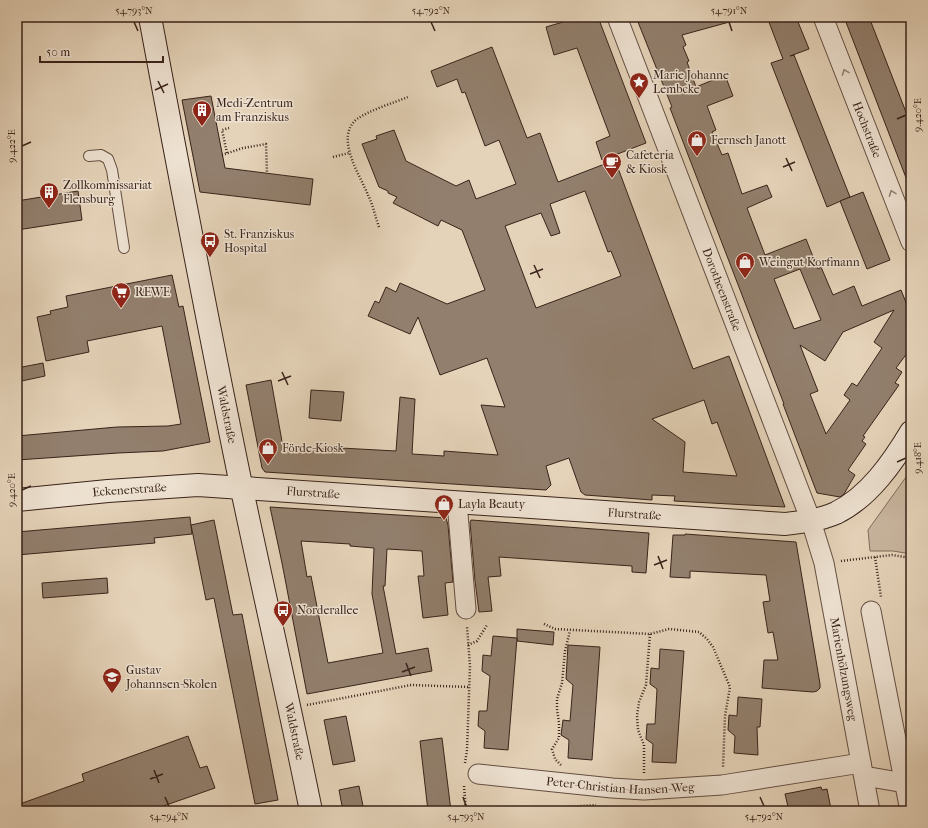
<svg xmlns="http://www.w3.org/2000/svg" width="928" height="828" viewBox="0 0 928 828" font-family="'IM FELL French Canon',serif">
<rect width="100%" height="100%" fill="#e5d3b9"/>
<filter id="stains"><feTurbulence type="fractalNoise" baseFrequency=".005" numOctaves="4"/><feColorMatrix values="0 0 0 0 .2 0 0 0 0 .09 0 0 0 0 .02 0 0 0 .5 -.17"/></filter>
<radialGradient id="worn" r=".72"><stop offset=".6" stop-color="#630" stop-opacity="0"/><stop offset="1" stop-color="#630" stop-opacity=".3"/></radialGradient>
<polygon fill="#c8b59e" stroke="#806c5c" points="906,477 911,480 911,554 893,551 870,551 868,530"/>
<g fill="#927f6d" stroke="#39231a" fill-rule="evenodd">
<polygon points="580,17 598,17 646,143 602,160 596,142 610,136 577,48 554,55 546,27"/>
<path d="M636,17H733V21L682,35L686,45L683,47L689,61L687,62L696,87L725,75L733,96L707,106L716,130L712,132L722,155L728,153L742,194L767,185L772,197L747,208L765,255L806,239L818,269L821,267L833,295L854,286L862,306L901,290L911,315V348L896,368L902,372L895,383L899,385L863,436L865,437L862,441L866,444L848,470L855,475L844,494L840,497L817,493L783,404H784L670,108L672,107ZM800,269L821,320L794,329L774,279ZM894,310L874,342L882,348L857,386L852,383L844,395L850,400L826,434L810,394L818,391L800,345L825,361L843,332Z"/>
<polygon points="767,17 796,17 809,49 790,56 794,55 850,197 827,207 771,63 783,59"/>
<polygon points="844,17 869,17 911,125 911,188 910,188"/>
<path d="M492,47L527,138L540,133L558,182L615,160L693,369L729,356L785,507L674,501L675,496L652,495V500L585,495L581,492L569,458L546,466L551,485L546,490L265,472L262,468L246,385L271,380L283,447L340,450L341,448L396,451L400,397L415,399L412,454L444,456V451L498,455L481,405L505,407L487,358L440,375L418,317L410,334L368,316L375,301L379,303L386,287L396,292L400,283L447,304L485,290L462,230L441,220L438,226L393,203L397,197L388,193V191L379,187L362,144L377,139L376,136L394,130L406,161L456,186L469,180L476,199L516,184L499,140L485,146L465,92L462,93L457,79L437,87L431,71ZM585,191L608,252L611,251L621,276L536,308L505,226L541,213L551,236L560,233L550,204ZM704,400L712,424L717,422L737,476L683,472L685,442L652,419Z"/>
<polygon points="211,96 225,168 313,179 310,205 200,192 182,100"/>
<polygon points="78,191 82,220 17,230 17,201"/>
<polygon points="863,192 890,260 867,269 840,201"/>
<polygon points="172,275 179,307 183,306 210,442 163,451 118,453 17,460 17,436 117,427 168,426 181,424 162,326 87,341 89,352 46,361 37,317 51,314 50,311 68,307 66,296"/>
<polygon points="43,363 45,376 17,382 17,368"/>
<polygon points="311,390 344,392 341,421 309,418"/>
<path d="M270,507L446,518L448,525L453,582L445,583L448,615L423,618L418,576H424L422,551L387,549L385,586H383L396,654L428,648L432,671L307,694L282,563ZM301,541L350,544V546L374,548L372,594L383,653L328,663L311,576L307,577Z"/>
<polygon points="190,517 192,534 154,538 155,543 17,555 17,532"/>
<polygon points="214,520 233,615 242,614 278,800 255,804 214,598 206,600 191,525"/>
<polygon points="471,520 649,533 646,573 632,572 632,566 499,557 501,576 488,577 492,611 479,612 475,581 470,522"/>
<polygon points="685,534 796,542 820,684 820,688 817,691 813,692 762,688 764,660 778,660 773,632 768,633 763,602 770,601 766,575 690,571 690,578 670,577 673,535 685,535"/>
<polygon points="107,578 108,593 43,598 42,583"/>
<polygon points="517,629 554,632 553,645 517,641"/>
<polygon points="493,636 517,638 508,750 484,748 485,731 478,726 479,711 487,711 490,676 482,671 483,655 491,656"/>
<polygon points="568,645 600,647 592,760 568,758 569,740 561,735 563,720 570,721 573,685 566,679"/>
<polygon points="660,649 684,651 676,763 652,762 653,744 646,739 647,724 655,724 657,689 650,684 651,668 659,669"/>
<polygon points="738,697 762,699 760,727 757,727 758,755 734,753 735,736 728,730 729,715 737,716"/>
<polygon points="346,716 355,761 333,765 324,720"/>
<polygon points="188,736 200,768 207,766 215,788 149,811 17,811 17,805 84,781 82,774"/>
<polygon points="442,738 451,811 428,811 420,741"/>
<polygon points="359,786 364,811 343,811 339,790"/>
<polygon points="821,787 822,790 827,789 831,809 818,811 789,811 785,794"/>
</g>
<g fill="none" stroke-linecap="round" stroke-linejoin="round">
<g stroke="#644f42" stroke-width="12">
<polyline id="lane" points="89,156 101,155 108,159 112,170 124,248"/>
</g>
<g stroke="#644f42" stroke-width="21">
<g id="street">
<path id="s1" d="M617,17L811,521L824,563L870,811"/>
<path id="s2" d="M823,17L911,242"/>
<polyline points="457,502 466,609"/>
<polyline points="871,611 910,811"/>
<path id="s3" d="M478,774L612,788L644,790L722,785L861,763"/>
<polyline points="864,776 905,783"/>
</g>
</g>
<g stroke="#39231a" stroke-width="24">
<g id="secondary">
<path id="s4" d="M150,17C179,173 209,329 241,485C264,594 289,702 311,811"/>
<path id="s5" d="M17,500L108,491L198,485L785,524C802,522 820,520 836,513C869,497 893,462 911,432"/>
</g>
</g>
<g stroke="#39231a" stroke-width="2.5" stroke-dasharray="1 2" stroke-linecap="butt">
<polyline points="227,153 222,130 229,128"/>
<polyline points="222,155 243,148 266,144 267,173"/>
<polyline points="333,157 349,153"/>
<path d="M379,227C375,216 373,205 368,195C360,175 334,137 357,119C370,110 393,103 408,97"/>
<polyline points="875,557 881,597"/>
<polyline points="841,561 892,555 911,558"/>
<polyline points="544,624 555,629 650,634 669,629 699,632 707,639 713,647 730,687 725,716 723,767"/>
<polyline points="468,645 477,641 487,625"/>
<polyline points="307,705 411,685 469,687"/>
<polyline points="465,763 467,750 470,666 467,626"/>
<polyline points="561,765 555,759 552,749 559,738 559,723 557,709 557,699 562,683 565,651 570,631"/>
<polyline points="644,773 644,745 638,730 637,716 639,702 646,685 650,634"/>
<polyline points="464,786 466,811"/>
<polyline points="286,811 292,809"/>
<polyline points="524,811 531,809 541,809 596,805"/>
</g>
<use href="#lane" stroke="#eee2d2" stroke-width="10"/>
<use href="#street" stroke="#eee2d2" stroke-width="19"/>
<use href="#secondary" stroke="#eee2d2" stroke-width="22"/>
</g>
<defs><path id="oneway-chevron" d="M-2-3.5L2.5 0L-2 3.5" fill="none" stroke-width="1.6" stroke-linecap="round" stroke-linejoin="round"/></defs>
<g stroke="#948276">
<use href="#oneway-chevron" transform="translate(845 72) rotate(-111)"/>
<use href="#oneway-chevron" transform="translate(892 193) rotate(-111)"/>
</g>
<path fill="none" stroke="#39231a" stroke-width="1.5" d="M134,22L138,31M431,22L435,31M729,22L732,31M158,81L164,93M155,90L168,84M897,119L906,115M22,146L31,142M786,158L792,171M783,167L795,162M534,265L540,278M530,274L543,269M282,372L288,385M278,381L291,376M897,462L906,458M22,490L31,486M658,556L663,569M654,565L667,560M406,663L411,676M402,672L415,667M154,770L159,783M150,779L163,774M165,797L169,806M463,797L466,806M760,797L764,806"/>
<defs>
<g id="sight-pin" transform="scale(1)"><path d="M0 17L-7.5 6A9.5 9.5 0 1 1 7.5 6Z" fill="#8f2418" stroke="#eee2d2"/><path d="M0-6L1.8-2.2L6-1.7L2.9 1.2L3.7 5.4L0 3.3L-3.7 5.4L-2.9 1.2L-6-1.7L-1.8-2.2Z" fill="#fff"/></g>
<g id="building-pin" transform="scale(1)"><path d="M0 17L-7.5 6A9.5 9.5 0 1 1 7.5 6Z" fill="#8f2418" stroke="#eee2d2"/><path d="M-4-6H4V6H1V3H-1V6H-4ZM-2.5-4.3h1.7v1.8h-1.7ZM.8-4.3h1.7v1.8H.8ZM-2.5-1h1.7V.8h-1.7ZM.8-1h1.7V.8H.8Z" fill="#fff"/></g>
<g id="shop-pin" transform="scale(1)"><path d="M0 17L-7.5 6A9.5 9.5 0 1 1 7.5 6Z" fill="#8f2418" stroke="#eee2d2"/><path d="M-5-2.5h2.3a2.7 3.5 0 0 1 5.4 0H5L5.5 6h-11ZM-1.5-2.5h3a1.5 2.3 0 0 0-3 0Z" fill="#fff"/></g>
<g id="cafe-pin" transform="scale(1)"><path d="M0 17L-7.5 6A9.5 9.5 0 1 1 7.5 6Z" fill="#8f2418" stroke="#eee2d2"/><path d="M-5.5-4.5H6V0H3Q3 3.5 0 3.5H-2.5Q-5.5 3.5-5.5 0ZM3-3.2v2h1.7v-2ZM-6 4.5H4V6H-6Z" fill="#fff"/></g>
<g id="bus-pin" transform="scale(1)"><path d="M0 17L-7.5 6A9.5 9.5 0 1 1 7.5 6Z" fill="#8f2418" stroke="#eee2d2"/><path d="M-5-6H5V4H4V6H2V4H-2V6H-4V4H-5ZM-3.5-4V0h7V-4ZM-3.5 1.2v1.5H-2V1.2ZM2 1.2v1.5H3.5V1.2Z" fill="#fff"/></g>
<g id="supermarket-pin" transform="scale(1)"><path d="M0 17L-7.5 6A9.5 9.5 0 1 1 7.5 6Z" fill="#8f2418" stroke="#eee2d2"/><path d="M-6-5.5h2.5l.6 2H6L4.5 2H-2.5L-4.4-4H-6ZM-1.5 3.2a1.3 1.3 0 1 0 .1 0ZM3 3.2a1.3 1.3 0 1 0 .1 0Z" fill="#fff"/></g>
<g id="school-pin" transform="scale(1)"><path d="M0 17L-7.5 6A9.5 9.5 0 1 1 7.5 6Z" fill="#8f2418" stroke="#eee2d2"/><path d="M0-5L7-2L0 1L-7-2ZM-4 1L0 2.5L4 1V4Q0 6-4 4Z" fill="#fff"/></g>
</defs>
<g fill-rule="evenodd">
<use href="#sight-pin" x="639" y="82"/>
<use href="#building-pin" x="202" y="110"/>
<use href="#shop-pin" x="697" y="140"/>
<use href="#cafe-pin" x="612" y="162"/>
<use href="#building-pin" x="49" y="192"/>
<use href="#bus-pin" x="210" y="241"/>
<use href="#shop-pin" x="745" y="262"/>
<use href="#supermarket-pin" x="121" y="292"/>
<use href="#shop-pin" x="268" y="448"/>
<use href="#shop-pin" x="444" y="504"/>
<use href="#bus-pin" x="283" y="610"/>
<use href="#school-pin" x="112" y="677"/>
</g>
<g text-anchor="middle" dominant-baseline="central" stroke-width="3" stroke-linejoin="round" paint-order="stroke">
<g font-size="12" fill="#39231a" stroke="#eee2d2" text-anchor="start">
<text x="653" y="75">Marie Johanne<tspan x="653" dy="14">Lembcke</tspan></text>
<text x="216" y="103">Medi-Zentrum<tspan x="216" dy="14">am Franziskus</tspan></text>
<text x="711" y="140">Fernseh Janott</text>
<text x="626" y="155">Cafeteria<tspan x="626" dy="14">&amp; Kiosk</tspan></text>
<text x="63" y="185">Zollkommissariat<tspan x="63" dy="14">Flensburg</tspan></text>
<text x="224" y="234">St. Franziskus<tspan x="224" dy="14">Hospital</tspan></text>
<text x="759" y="262">Weingut Korfmann</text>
<text x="135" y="292">REWE</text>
<text x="282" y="448">Förde-Kiosk</text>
<text x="458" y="504">Layla Beauty</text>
<text x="297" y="610">Norderallee</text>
<text x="126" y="670">Gustav<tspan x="126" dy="14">Johannsen-Skolen</tspan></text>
</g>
<g font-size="12" fill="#39231a" stroke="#eee2d2">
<text stroke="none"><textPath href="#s2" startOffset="121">Hochstraße</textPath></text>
<text stroke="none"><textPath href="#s1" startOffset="292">Dorotheenstraße</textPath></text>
<text stroke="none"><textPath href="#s4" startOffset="405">Waldstraße</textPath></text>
<text stroke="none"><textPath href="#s5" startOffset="113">Eckenerstraße</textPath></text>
<text stroke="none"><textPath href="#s5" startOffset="297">Flurstraße</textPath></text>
<text stroke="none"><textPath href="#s5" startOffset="619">Flurstraße</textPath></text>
<text stroke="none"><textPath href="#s1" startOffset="692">Marienhölzungsweg</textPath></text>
<text stroke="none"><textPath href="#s4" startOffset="729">Waldstraße</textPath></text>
<text stroke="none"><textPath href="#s3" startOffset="143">Peter-Christian-Hansen-Weg</textPath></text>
</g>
</g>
<rect width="928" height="828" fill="none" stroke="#e5d3b9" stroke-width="44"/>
<path d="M40 56v6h123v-6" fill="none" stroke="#39231a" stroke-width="2"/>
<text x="46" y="56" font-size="12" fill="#39231a" stroke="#eee2d2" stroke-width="3" paint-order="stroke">50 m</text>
<rect x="22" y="22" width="884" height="784" fill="none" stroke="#39231a" stroke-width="1.5"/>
<g font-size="10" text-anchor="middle" fill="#39231a">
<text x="134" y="14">54.793°N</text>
<text x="431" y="14">54.792°N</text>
<text x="729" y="14">54.791°N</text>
<text transform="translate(917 115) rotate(-90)" y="4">9.420°E</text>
<text transform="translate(11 146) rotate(-90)" y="4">9.422°E</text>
<text transform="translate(917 458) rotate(-90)" y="4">9.418°E</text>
<text transform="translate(11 490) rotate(-90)" y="4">9.420°E</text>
<text x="169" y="820">54.794°N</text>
<text x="466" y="820">54.793°N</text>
<text x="764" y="820">54.792°N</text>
</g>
<rect width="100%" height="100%" filter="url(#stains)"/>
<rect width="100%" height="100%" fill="url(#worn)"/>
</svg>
